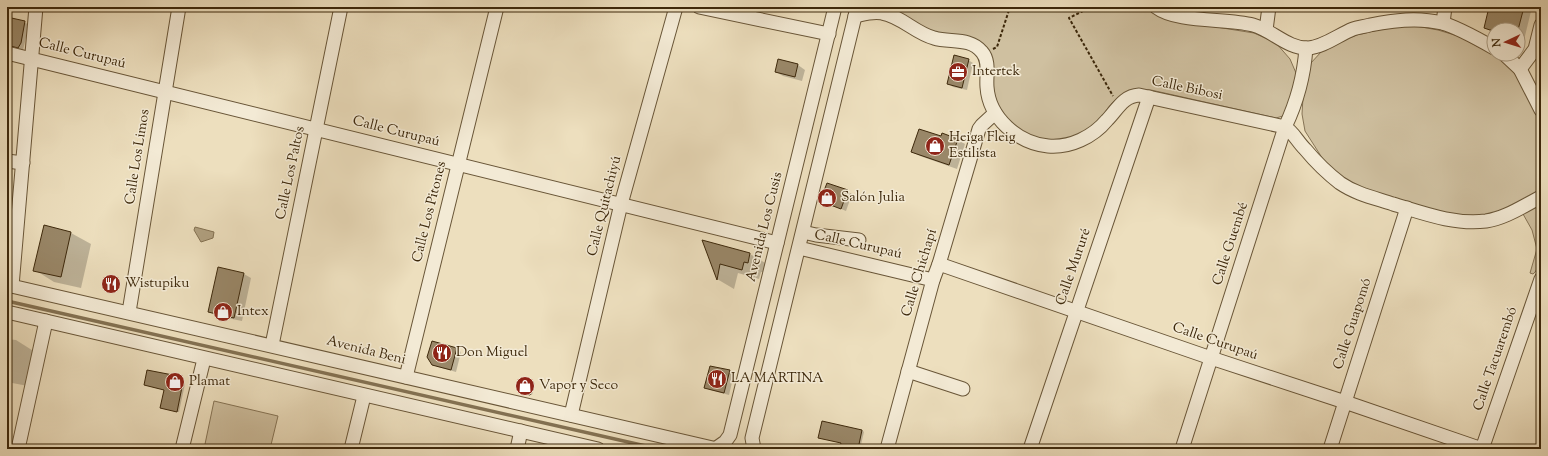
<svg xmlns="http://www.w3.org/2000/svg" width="1548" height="456" viewBox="0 0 1548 456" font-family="'Sorts Mill Goudy',serif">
<rect width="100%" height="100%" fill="#eddfbe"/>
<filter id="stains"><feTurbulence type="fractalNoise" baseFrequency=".005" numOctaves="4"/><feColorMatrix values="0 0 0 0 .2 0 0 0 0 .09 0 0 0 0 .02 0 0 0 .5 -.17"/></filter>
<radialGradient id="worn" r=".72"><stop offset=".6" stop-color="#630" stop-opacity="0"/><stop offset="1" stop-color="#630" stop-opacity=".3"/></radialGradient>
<g fill="#cfc0a0" stroke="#867456">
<path d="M874,7H1149L1154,12L1210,26L1254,33L1276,43L1290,59L1296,73L1292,100L1283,116L1276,118L1151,90C1139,90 1124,92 1114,101C1105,109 1101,122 1091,129C1056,152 1007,137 994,96C990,84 991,69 990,56Z"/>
<polygon points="1395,26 1416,26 1438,30 1458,36 1505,61 1517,76 1541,120 1541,190 1522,202 1494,214 1471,216 1441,213 1352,185 1326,164 1305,131 1302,114 1303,97 1310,64 1322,51 1332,44 1357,35"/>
<path d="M1541,203C1541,218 1545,266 1533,274L1530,273L1537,249L1532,230L1523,214Z"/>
<polygon points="214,401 278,416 270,449 204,449"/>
</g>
<polygon fill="#b1a181" stroke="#837152" points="195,227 214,232 213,238 201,242 194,230"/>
<g fill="#0003">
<polygon points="1490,7 1532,7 1525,36 1522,40 1518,39 1518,30 1494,30 1494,33 1485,28"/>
<polygon points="7,18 24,22 29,25 23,50 7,48"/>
<polygon points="968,60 973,63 967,90 953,87 949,84"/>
<polygon points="798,65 805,70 802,81 783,76 776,72"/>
<polygon points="942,137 958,140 965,144 957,169 920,156 912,152"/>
<polygon points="847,191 852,194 846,211 822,201"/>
<polygon points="45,226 71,233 91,244 81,288 54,282 35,270"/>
<polygon points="704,242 750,254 767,264 765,273 761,272 759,279 738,273 734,289 717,279"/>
<polygon points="244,274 251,278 242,321 217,316 209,312"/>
<polygon points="7,339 16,340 35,352 28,386 7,382"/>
<polygon points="433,342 457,349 461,352 456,372 438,367 433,364"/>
<polygon points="729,371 734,374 729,395 710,390 706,388"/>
<polygon points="178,377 185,384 179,412 161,408 165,390 145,385"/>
<polygon points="532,382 535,383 532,395 519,392"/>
<polygon points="862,430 864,432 860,449 840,449"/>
</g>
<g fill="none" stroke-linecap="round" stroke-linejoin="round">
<polyline stroke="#837152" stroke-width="3.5" points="7,301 659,449"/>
</g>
<g fill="#998768" stroke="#3d280b">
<polygon points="1489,7 1524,7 1518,30 1490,30 1484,28"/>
<polygon points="7,17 25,21 21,43 18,48 7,45"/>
<polygon points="954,55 969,59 962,88 947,84"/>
<polygon points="778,59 798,64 795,77 775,72"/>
<polygon points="919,129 941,136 942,133 958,139 949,165 911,152"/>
<polygon points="827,183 848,190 841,209 820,201"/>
<polygon points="44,225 71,232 61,277 33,271"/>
<polygon points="702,240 750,253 748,263 744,262 742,270 720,264 717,280"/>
<polygon points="218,267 244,273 234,318 208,312"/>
<polygon points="432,341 457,348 451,370 432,365 427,357"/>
<polygon points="710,366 730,370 724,393 704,388"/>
<polygon points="147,370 178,376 183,382 177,412 160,408 164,390 144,385"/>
<polygon points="521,378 533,381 530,395 518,392"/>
<polygon points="822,421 862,430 858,449 839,449 841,443 818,438"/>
</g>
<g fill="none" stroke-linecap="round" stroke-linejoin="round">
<g stroke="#695638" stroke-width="15">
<g id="minor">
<polyline points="699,7 829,34"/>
<path d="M1156,7C1177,23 1226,18 1253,25C1272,30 1288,49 1308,48C1324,47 1338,35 1353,29C1358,27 1364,27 1370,25C1394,20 1418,17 1442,23C1457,27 1480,40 1494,48"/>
<path d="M855,16C864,14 873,11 882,13C901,16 915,33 934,38C950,43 970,37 982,52C990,61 986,76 987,87C989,118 1018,143 1048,146C1070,148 1093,137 1107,120C1117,110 1123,96 1139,95L1285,127C1294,133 1297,141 1305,149C1315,161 1327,173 1340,183C1356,194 1375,198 1393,204C1423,213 1454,225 1486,221C1506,218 1523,206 1541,197"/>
<polyline points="1443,23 1445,7"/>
<polyline points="1266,30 1269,7"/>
<polyline points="7,53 777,243"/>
<polyline points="1504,54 1520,69 1541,110"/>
<polyline points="1520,69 1535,49 1541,25"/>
<polyline points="7,161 23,163"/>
<polyline points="803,232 816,235 859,240"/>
<polyline points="799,248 933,280"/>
<polyline points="939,264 1211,358 1345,402 1482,449"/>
<polyline points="7,285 717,449"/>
<polyline points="12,286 36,7"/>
<polyline points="7,312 598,449"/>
<polyline points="129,312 179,7"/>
<polyline points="272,345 341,7"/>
<polyline points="908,371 963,389"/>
<polyline points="406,377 497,7"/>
<polyline points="571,415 621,204 676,7"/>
<polyline points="18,449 46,321"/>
<polyline points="182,449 204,359"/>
<polyline points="351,449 364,396"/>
<polyline points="517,449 521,431"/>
<polyline points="715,449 725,442 730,435 835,7"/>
<polyline points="754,449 752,438 857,8"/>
<polyline points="887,449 933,280 939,264 979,129 982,125 995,113"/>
<polyline points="1030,449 1149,97"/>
<path d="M1182,449L1285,127C1297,102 1304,76 1306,48"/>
<polyline points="1330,449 1407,208"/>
<polyline points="1482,449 1541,279"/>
</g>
</g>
<g stroke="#3d280b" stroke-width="2" stroke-dasharray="3 2" stroke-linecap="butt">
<polyline points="1103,7 1085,10 1069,18 1113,96"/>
<polyline points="993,49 997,47 1010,7"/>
</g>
<use href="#minor" stroke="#f3ead5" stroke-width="13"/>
</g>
<defs>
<g id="office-disc" transform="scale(1)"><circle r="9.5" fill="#8f2418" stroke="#f3ead5"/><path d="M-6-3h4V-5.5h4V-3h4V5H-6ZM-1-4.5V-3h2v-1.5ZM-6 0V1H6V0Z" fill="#fff"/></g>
<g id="shop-disc" transform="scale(1)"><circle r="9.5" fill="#8f2418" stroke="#f3ead5"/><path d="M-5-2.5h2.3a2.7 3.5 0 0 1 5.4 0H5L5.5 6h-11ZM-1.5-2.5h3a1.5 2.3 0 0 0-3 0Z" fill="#fff"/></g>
<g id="restaurant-disc" transform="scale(1)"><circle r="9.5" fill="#8f2418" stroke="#f3ead5"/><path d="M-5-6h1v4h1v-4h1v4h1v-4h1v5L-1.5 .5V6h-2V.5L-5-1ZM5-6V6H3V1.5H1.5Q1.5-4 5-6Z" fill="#fff"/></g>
</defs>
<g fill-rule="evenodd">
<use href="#office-disc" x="958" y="72"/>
<use href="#shop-disc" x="935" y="146"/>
<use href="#shop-disc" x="827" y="198"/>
<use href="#restaurant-disc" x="111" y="284"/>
<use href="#shop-disc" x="223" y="312"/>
<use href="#restaurant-disc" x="442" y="353"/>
<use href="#restaurant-disc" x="717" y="379"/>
<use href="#shop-disc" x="175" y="382"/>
<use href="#shop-disc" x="525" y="386"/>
</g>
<g text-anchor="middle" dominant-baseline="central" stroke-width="3" stroke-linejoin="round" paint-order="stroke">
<g font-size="14" fill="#3d280b" stroke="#f3ead5">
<text transform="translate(82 54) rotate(14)">Calle Curupaú</text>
<text transform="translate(1187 89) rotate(12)">Calle Bibosi</text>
<text transform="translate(396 132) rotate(14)">Calle Curupaú</text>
<text transform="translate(138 157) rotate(-81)">Calle Los Limos</text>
<text transform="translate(291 173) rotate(-78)">Calle Los Paltos</text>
<text transform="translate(605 206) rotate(-76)">Calle Quitachiyú</text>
<text transform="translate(430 212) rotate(-76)">Calle Los Pitones</text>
<text transform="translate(765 227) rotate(-76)">Avenida Los Cusis</text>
<text transform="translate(1231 244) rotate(-72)">Calle Guembé</text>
<text transform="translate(858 245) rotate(13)">Calle Curupaú</text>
<text transform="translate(1074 267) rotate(-71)">Calle Mururé</text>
<text transform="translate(920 273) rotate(-73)">Calle Chichapí</text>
<text transform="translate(1353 324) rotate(-72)">Calle Guapomó</text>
<text transform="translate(1215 342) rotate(19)">Calle Curupaú</text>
<text transform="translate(366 351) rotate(14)">Avenida Beni</text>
<text transform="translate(1496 359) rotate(-71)">Calle Tacuarembó</text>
</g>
<g font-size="14" fill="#3d280b" stroke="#f3ead5" text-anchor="start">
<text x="972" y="72">Intertek</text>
<text x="949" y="138">Heiga Fleig<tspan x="949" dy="16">Estilista</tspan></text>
<text x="841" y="198">Salón Julia</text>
<text x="125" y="284">Wistupiku</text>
<text x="237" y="312">Intex</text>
<text x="456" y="353">Don Miguel</text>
<text x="731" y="379">LA MARTINA</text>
<text x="189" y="382">Plamat</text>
<text x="539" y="386">Vapor y Seco</text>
</g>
</g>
<rect width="1548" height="456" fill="none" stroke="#eddfbe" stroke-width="24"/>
<rect x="8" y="8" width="1532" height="440" fill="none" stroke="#3d280b" stroke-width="2"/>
<rect x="12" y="12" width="1524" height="432" fill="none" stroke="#3d280b"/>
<g transform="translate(1506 42) rotate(266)"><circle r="19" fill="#f3ead5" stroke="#aa9c84"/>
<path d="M0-3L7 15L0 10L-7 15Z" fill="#8f2418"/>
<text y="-6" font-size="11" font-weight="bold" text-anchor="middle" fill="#3d280b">N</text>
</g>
<rect width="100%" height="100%" filter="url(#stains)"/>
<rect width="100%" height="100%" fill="url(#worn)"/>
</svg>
